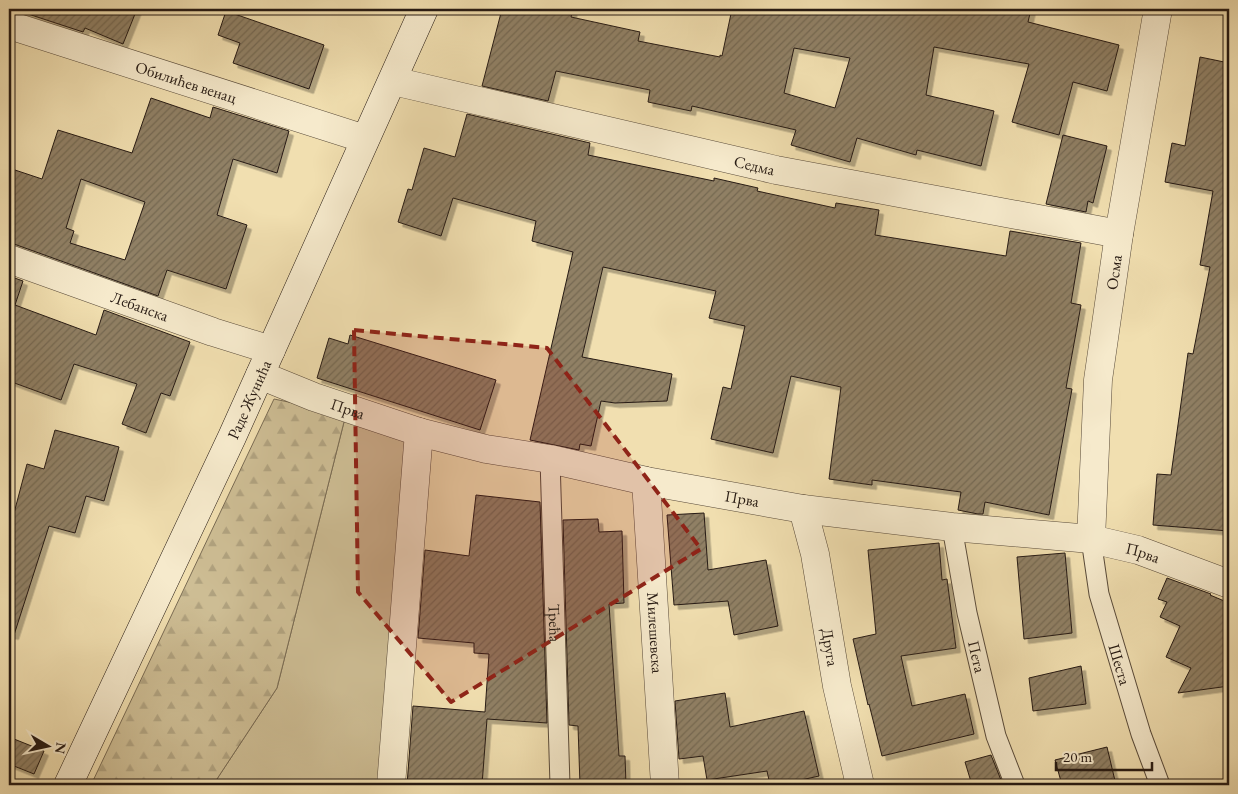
<svg xmlns="http://www.w3.org/2000/svg" width="1238" height="794" viewBox="0 0 1238 794" font-family="'EB Garamond',serif">
<defs>
<pattern id="forest-firs" width="22" height="20" patternUnits="userSpaceOnUse" patternTransform="scale(1.25)"><rect width="22" height="20" fill="#cebe95"/><path d="M5 1l3.5 6h-7zM16 11l3.5 6h-7z" fill="#b1a380"/></pattern>
<pattern id="building-hatch" width="6" height="6" patternUnits="userSpaceOnUse" patternTransform="scale(1.25)"><rect width="6" height="6" fill="#908065"/><path d="M-1 1l2-2M0 6l6-6M5 7l2-2" fill="none" stroke="#756852"/></pattern>
<filter id="shadow"><feDropShadow dx="4.5" dy="4.5" stdDeviation="0" flood-color="#0004"/></filter>
</defs>
<rect width="100%" height="100%" fill="#f1dfb0"/>
<filter id="stains"><feTurbulence type="fractalNoise" baseFrequency=".004" numOctaves="4"/><feColorMatrix values="0 0 0 0 .2 0 0 0 0 .09 0 0 0 0 .02 0 0 0 .5 -.17"/></filter>
<radialGradient id="worn" r=".72"><stop offset=".6" stop-color="#630" stop-opacity="0"/><stop offset="1" stop-color="#630" stop-opacity=".3"/></radialGradient>
<polygon fill="#cebe95" stroke="#7a6c54" points="346,414 419,432 384,785 213,785 277,688"/>
<polygon fill="url(#forest-firs)" stroke="#7a6c54" points="274,399 346,414 277,688 213,785 91,785"/>
<g fill="url(#building-hatch)" stroke="#261a13" fill-rule="evenodd" filter="url(#shadow)">
<polygon points="13,9 137,9 123,44 85,28 83,32"/>
<path d="M502,9H573L571,17L640,32L638,41L720,57V55L722,56L732,9H1031L1028,22L1119,45L1107,91L1073,82L1059,135L1012,122L1029,64L934,47L926,95L994,111L981,166L917,150L916,155L857,138L850,162L791,145L796,130L692,106L691,111L648,102L650,90L556,71L548,101L482,86ZM794,48L850,58L835,108L784,93Z"/>
<polygon points="226,11 324,45 309,89 233,63 240,43 218,35"/>
<polygon points="1200,57 1229,63 1229,531 1153,525 1157,474 1171,475 1188,353 1193,354 1210,267 1200,265 1213,191 1165,182 1172,143 1185,146"/>
<path d="M151,98L210,118L213,107L289,131L277,173L233,159L217,215L247,225L226,289L167,270L158,296L14,244H9V168L42,179L58,130L132,153ZM81,179L145,202L125,260L70,243L74,231L66,228Z"/>
<polygon points="467,114 590,143 588,155 714,181 714,178 758,188 757,191 835,208 836,203 879,210 875,235 1006,256 1010,231 1081,243 1071,303 1081,305 1066,388 1072,389 1049,515 985,502 983,514 978,514 958,510 961,492 872,480 872,485 829,479 841,387 791,376 773,453 711,439 723,387 731,389 745,326 709,318 716,291 603,267 582,357 672,374 667,401 615,403 601,401 591,446 580,444 579,450 530,440 573,252 532,241 536,221 453,198 441,236 398,222 408,189 412,190 424,148 455,157"/>
<polygon points="1063,135 1107,146 1093,203 1088,201 1086,212 1046,204"/>
<polygon points="9,276 23,281 15,305 96,335 104,310 190,342 170,396 161,393 146,433 122,424 137,384 74,364 61,400 9,381"/>
<polygon points="350,335 496,380 480,430 317,378 329,338 348,344"/>
<polygon points="55,430 119,447 104,501 86,496 75,533 49,526 14,635 9,634 9,532 27,464 44,469"/>
<polygon points="476,495 540,502 547,723 487,719 482,785 407,785 413,706 485,712 489,654 474,653 474,643 418,638 425,550 469,556"/>
<polygon points="704,513 708,570 766,560 778,626 734,635 728,601 674,605 667,515"/>
<polygon points="598,519 599,532 622,531 624,603 609,604 619,756 625,756 626,785 580,785 578,726 569,725 563,520"/>
<polygon points="939,543 942,580 947,579 956,648 901,656 912,706 965,694 974,734 882,756 869,704 868,705 853,639 876,634 868,550"/>
<polygon points="1065,553 1072,633 1024,639 1017,557"/>
<polygon points="1167,578 1211,594 1210,595 1229,603 1229,686 1178,693 1191,668 1166,657 1180,626 1160,617 1167,602 1158,599"/>
<polygon points="1081,666 1086,704 1033,711 1029,678"/>
<polygon points="725,693 730,727 804,711 819,776 779,785 770,785 767,771 707,780 703,756 679,759 675,701"/>
<polygon points="9,737 44,751 34,774 9,764"/>
<polygon points="1107,747 1116,785 1062,785 1055,760"/>
<polygon points="991,755 1003,785 972,785 965,762"/>
</g>
<g fill="none" stroke-linecap="round" stroke-linejoin="round">
<g stroke="#594b3a" stroke-width="21">
<g id="service">
<path id="s1" d="M550,459L560,785"/>
<path id="s2" d="M952,527L967,613L996,736L1015,785"/>
<path id="s3" d="M1091,539L1099,594L1141,734L1160,785"/>
</g>
</g>
<g stroke="#594b3a" stroke-width="29">
<g id="minor">
<path id="s4" d="M9,25L365,139"/>
<path id="s5" d="M393,81L776,170L1119,234"/>
<path id="s6" d="M9,259L213,332L271,350"/>
<path id="s7" d="M260,375L314,397L419,432L486,449L550,459L646,481L803,509L952,527L1091,539L1138,550L1229,584"/>
<path id="s8" d="M646,481L665,785"/>
<path id="s9" d="M803,509L815,554L837,686L860,785"/>
<path id="s10" d="M1091,539L1098,380L1119,234L1158,9"/>
<polyline points="391,785 419,432"/>
</g>
</g>
<g stroke="#261a13" stroke-width="29">
<g id="secondary">
<path id="s11" d="M68,785L232,437L424,9"/>
</g>
</g>
<use href="#service" stroke="#f6eacc" stroke-width="19"/>
<use href="#minor" stroke="#f6eacc" stroke-width="28"/>
<use href="#secondary" stroke="#f6eacc" stroke-width="28"/>
</g>
<path fill="#8f2418" fill-opacity="0.2" stroke="#8f2418" stroke-width="4" stroke-dasharray="10 6" stroke-linejoin="round" d="M354,330L547,348L701,549L451,702L358,592Z"/>
<g text-anchor="middle" dominant-baseline="central" stroke-width="4" stroke-linejoin="round" paint-order="stroke">
<g font-size="16" fill="#261a13" stroke="#f6eacc">
<text stroke="none"><textPath href="#s4" startOffset="186">Обилићев венац</textPath></text>
<text stroke="none"><textPath href="#s5" startOffset="371">Седма</textPath></text>
<text stroke="none"><textPath href="#s10" startOffset="268">Осма</textPath></text>
<text stroke="none"><textPath href="#s6" startOffset="139">Лебанска</textPath></text>
<text stroke="none"><textPath href="#s11" startOffset="426">Раде Жунића</textPath></text>
<text stroke="none"><textPath href="#s7" startOffset="94">Прва</textPath></text>
<text stroke="none"><textPath href="#s7" startOffset="499">Прва</textPath></text>
<text stroke="none"><textPath href="#s7" startOffset="904">Прва</textPath></text>
<text stroke="none"><textPath href="#s1" startOffset="164">Трећа</textPath></text>
<text stroke="none"><textPath href="#s8" startOffset="152">Милешевска</textPath></text>
<text stroke="none"><textPath href="#s9" startOffset="141">Друга</textPath></text>
<text stroke="none"><textPath href="#s2" startOffset="132">Пета</textPath></text>
<text stroke="none"><textPath href="#s3" startOffset="129">Шеста</textPath></text>
</g>
</g>
<rect width="1238" height="794" fill="none" stroke="#f1dfb0" stroke-width="30"/>
<rect x="10" y="10" width="1218" height="774" fill="none" stroke="#261a13" stroke-width="2.5"/>
<rect x="15" y="15" width="1208" height="764" fill="none" stroke="#261a13"/>
<g transform="translate(48 746) rotate(99)" stroke="#f6eacc" stroke-width="4" paint-order="stroke">
<path d="M0-4L9 19L0 12L-9 19Z" fill="#261a13"/>
<text y="-8" font-size="14" font-weight="bold" text-anchor="middle" fill="#261a13">N</text>
</g>
<path d="M1056 762v8h96v-8" fill="none" stroke="#261a13" stroke-width="2.5"/>
<text x="1063" y="762" font-size="15" fill="#261a13" stroke="#f6eacc" stroke-width="4" paint-order="stroke">20 m</text>
<rect width="100%" height="100%" filter="url(#stains)"/>
<rect width="100%" height="100%" fill="url(#worn)"/>
</svg>
